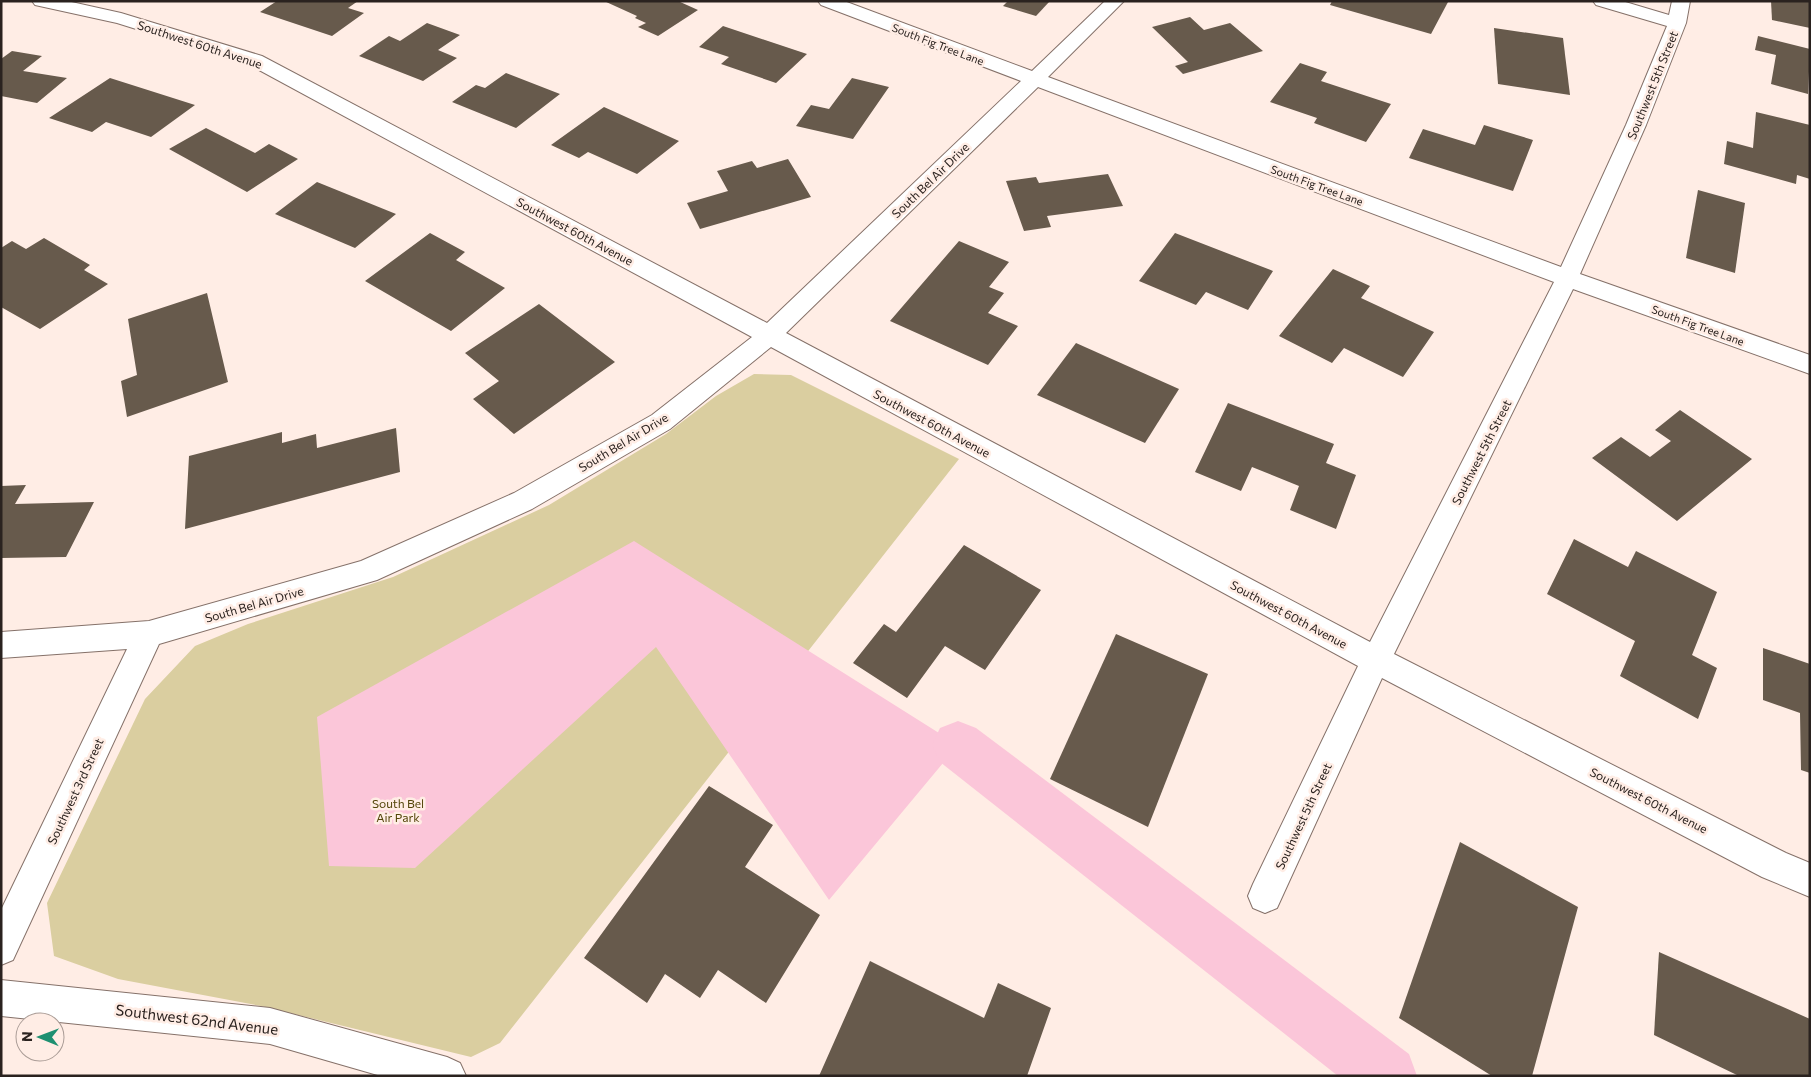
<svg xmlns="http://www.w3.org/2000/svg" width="1811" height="1077" viewBox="0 0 1811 1077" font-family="Commissioner,sans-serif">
<rect width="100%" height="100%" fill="#ffede5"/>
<polygon fill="#dacea0" points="754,374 791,375 959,459 500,1043 471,1057 261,1006 118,979 54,956 47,903 145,699 195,646 248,624 393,577 549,505 666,434 716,396"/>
<polygon fill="#fbc6d9" points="634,541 958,745 829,900 656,647 415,868 329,866 317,717"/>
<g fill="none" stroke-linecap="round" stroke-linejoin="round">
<polygon fill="#fbc6d9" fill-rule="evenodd" points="958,721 976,728 1409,1054 1417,1076 1338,1076 940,762 932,745 940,728"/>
</g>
<g fill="#675a4c">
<polygon points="277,1 358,1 348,8 364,13 332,36 260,12"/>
<polygon points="604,1 678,1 698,10 658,36 638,27 646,23 635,18 637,16"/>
<polygon points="1008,1 1050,1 1036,16 1003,6"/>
<polygon points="1332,1 1446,1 1448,2 1431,34 1330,5"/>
<polygon points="1771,1 1810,1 1810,28 1772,20"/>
<polygon points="1190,17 1204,30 1230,23 1263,51 1183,74 1175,66 1188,62 1152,27"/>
<polygon points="427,23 460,35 438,50 457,58 423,81 359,56 389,36 400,41"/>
<polygon points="723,26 807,54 776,83 721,64 729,57 699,47"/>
<polygon points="1494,28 1563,38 1570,95 1498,84"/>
<polygon points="1758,36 1810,49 1808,94 1771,84 1776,55 1755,50"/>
<polygon points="12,51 42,56 23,71 67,78 37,103 1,96 1,59"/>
<polygon points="1300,63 1327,72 1321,81 1391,104 1366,142 1314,123 1317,118 1270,102"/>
<polygon points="506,73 560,94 516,128 452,102 476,85 485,88"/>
<polygon points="110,78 195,105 151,137 106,122 92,132 49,118"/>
<polygon points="852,78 889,87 853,139 796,126 811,105 829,109"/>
<polygon points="604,107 679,141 637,174 588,152 579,158 551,145"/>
<polygon points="1756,112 1810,125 1810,179 1797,175 1796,184 1724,164 1727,141 1753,148"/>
<polygon points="1484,125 1533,140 1513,191 1409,158 1423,129 1475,145"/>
<polygon points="206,128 255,153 269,144 298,159 247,192 169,149"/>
<polygon points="788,159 811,197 700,229 687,203 728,191 717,171 752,161 757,168"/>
<polygon points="1108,174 1123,206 1047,216 1051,227 1024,231 1006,181 1036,177 1039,183"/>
<polygon points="317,182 396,214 355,248 275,214"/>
<polygon points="1698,190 1745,203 1735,273 1686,258"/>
<polygon points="430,233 465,252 456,260 505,288 451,331 365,281"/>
<polygon points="1175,233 1273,271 1248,310 1206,292 1196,305 1139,281"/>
<polygon points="44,238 90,265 84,270 108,284 40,329 1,307 1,248 12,241 26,249"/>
<polygon points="959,241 1009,262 989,287 1004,293 988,313 1018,326 988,365 890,321"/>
<polygon points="1333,269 1370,286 1361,298 1434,332 1403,377 1344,348 1332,363 1279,336"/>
<polygon points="207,293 228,382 127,417 121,381 137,375 128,319"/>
<polygon points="539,304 615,362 514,434 473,399 499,381 465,353"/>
<polygon points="1076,343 1179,389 1145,443 1037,395"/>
<polygon points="1228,403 1334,444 1326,463 1356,475 1336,529 1290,510 1299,486 1252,467 1241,491 1195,472"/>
<polygon points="1680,410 1752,459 1677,521 1592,458 1621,437 1650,457 1671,441 1655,430"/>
<polygon points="396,428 400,472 185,529 189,456 282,432 282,443 316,434 317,448"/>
<polygon points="26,485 15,504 94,502 66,557 1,558 1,486"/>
<polygon points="1574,539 1628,567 1636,551 1717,592 1692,655 1717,668 1698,719 1620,676 1635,641 1547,594"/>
<polygon points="964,545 1041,590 985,670 945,646 907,698 853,663 884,624 896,632"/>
<polygon points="1116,634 1208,674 1148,827 1050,779"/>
<polygon points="1763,648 1810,664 1810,773 1801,770 1800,713 1763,700"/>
<polygon points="709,786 773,825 745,867 820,915 766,1003 718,970 700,998 665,974 647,1003 584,958"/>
<polygon points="1460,842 1578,907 1532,1076 1492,1076 1399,1018"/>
<polygon points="1659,952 1810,1019 1810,1076 1739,1076 1654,1035"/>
<polygon points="870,961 984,1018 998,983 1051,1008 1027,1076 819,1076"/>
</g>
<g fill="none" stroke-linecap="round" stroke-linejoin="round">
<g stroke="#857169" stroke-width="2">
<g id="street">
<path d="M32,1H67L121,13L262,56L767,323L1021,81L821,5L818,1H844L1032,71L1105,1H1124L1048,77L1561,267L1626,125L1667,26L1596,5L1593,1H1622L1669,15L1672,1H1690L1686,23L1646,125L1580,274L1810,355V374L1573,289L1394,654L1786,853L1810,863V897L1762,877L1382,678L1277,908L1265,913L1253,908L1248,896L1253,884L1358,666L771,347L670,429L532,509L377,580L159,644L13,960L1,965V910L127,649L1,658V632L149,621L361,561L514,493L652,415L752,337L248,64L117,23L35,5ZM1038,87L1554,282L1370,642L786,333Z"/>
<polygon points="1,980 270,1008 447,1057 460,1063 466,1076 381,1076 270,1044 1,1016"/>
</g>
</g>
<use href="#street" fill="#fff" fill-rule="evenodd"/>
</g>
<g text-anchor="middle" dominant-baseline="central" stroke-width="5" stroke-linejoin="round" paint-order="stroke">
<g font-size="11" fill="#2a221f" stroke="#ffede5">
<text transform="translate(938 44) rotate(21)">South Fig Tree Lane</text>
<text transform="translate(1317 185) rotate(20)">South Fig Tree Lane</text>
<text transform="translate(1698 325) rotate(20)">South Fig Tree Lane</text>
</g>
<g font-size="12" fill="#2a221f" stroke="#ffede5">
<text transform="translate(200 44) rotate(18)">Southwest 60th Avenue</text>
<text transform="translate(1652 85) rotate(-68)">Southwest 5th Street</text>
<text transform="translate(930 180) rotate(-44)">South Bel Air Drive</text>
<text transform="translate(575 231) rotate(28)">Southwest 60th Avenue</text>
<text transform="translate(932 423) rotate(28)">Southwest 60th Avenue</text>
<text transform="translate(623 442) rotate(-31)">South Bel Air Drive</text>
<text transform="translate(1481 452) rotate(-63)">Southwest 5th Street</text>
<text transform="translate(254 604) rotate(-16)">South Bel Air Drive</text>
<text transform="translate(1289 614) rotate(28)">Southwest 60th Avenue</text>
<text transform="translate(75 791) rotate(-65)">Southwest 3rd Street</text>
<text transform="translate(1649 800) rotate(27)">Southwest 60th Avenue</text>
<text transform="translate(1303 816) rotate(-65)">Southwest 5th Street</text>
</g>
<g font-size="12" fill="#534509" stroke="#ffede5">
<text x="398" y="803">South Bel<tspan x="398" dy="14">Air Park</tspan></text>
</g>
<g font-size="15" fill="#2a221f" stroke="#ffede5">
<text transform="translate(197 1019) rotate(7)">Southwest 62nd Avenue</text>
</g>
</g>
<rect width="1811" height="1077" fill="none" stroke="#2a221f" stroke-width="5"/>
<g transform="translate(40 1037) rotate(271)"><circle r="24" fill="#ffede5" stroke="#aa9c96"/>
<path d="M0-4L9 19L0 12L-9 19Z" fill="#1e9071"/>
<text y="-8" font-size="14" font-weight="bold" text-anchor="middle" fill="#2a221f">N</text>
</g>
</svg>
